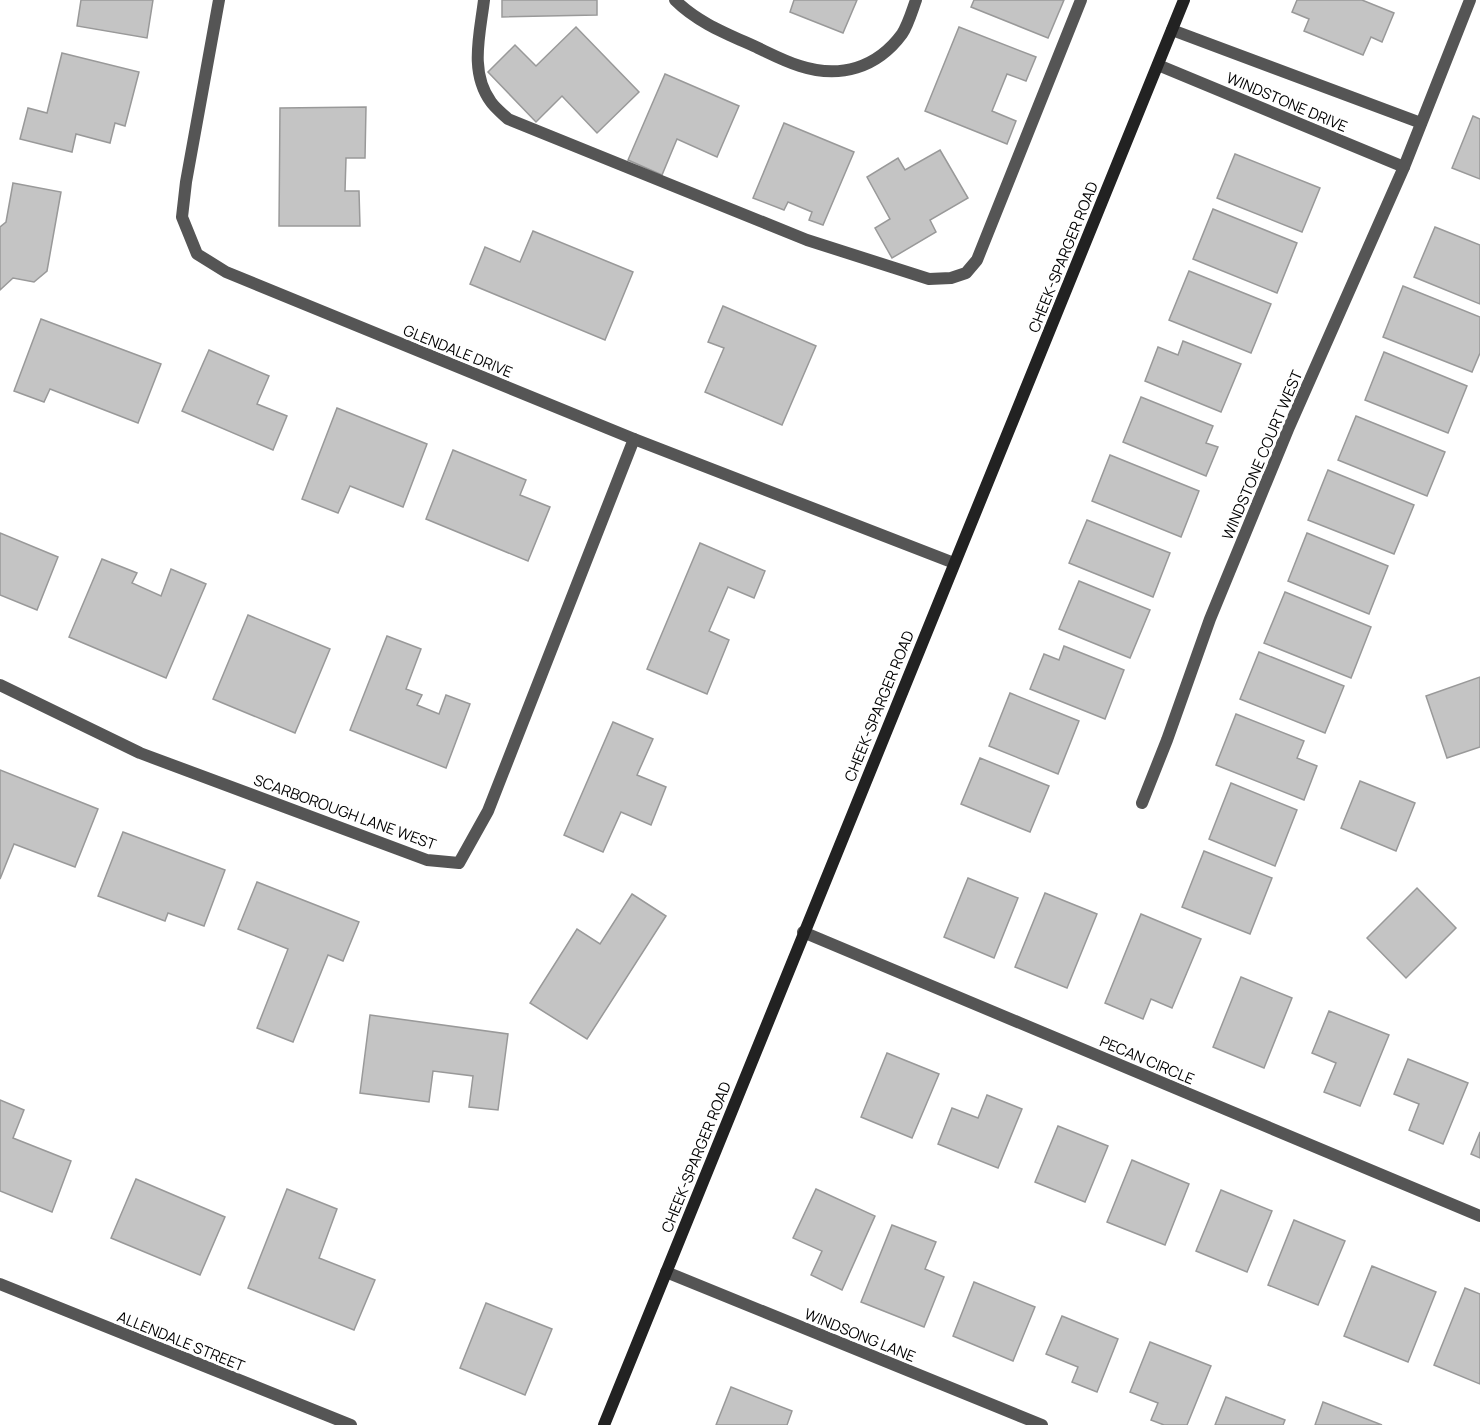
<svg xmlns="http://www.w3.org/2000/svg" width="1480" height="1425" viewBox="0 0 1480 1425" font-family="Manrope,sans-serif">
<rect width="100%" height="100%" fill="#fff"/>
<g fill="#c4c4c4" stroke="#999" stroke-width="1.5">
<polygon points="81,0 153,0 147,38 77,26"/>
<polygon points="502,0 597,0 597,15 502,17"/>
<polygon points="794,0 857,0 843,33 790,12"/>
<polygon points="974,0 1064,0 1048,38 971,7"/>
<polygon points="1297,0 1362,0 1394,13 1382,42 1371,37 1363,55 1304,31 1309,19 1292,12"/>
<polygon points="576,27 639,92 597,133 562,96 536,122 488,72 515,45 536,66"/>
<polygon points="959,27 1036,57 1026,81 1007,74 992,111 1016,121 1007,144 925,111"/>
<polygon points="62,53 139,72 125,126 115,123 110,143 76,134 72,152 20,139 28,108 47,113"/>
<polygon points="665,74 739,106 717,157 677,139 662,175 628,160"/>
<polygon points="366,107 365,158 346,158 345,191 359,191 360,226 279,226 280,108"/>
<polygon points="1473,116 1480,119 1480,179 1452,168"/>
<polygon points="784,123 854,152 823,225 809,220 812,212 788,202 784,210 753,198"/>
<polygon points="940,150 968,198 930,220 936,232 892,258 875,228 890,219 867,177 898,158 905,170"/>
<polygon points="1235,154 1320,188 1302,232 1217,198"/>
<polygon points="13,183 61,192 47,271 34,282 13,278 0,290 0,227 6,222"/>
<polygon points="1213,209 1297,243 1277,293 1193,259"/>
<polygon points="1435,227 1480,245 1480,304 1414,277"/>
<polygon points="533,231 633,272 605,340 470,284 485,247 520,262"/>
<polygon points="1189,271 1271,304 1251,353 1169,320"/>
<polygon points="1403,286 1480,317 1480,353 1472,372 1383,337"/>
<polygon points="723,306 816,346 782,425 705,392 724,348 708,342"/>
<polygon points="41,319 161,364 138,423 50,389 44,402 14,391"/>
<polygon points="1183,341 1241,364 1221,412 1145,381 1158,347 1178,355"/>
<polygon points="209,350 269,376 257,404 287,416 273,450 182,411"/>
<polygon points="1384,352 1467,386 1448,433 1365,400"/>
<polygon points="1141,397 1213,426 1206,443 1218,447 1206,476 1123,442"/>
<polygon points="337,408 427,444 403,507 350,486 338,513 302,499"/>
<polygon points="1356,416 1445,452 1427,496 1338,460"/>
<polygon points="453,450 526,480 520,495 550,507 528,561 426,519"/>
<polygon points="1110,455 1199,491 1181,537 1092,501"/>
<polygon points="1328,470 1414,505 1394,554 1308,520"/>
<polygon points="1087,520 1170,553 1153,597 1069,563"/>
<polygon points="0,533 58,557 37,610 0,595"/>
<polygon points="1307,533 1388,566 1369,614 1288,581"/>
<polygon points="700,543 765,571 754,598 728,587 709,631 729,640 707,694 647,669"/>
<polygon points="102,559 137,573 132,583 161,596 171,569 206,584 166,678 69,637"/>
<polygon points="1079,581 1150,610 1130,658 1059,629"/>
<polygon points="1285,592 1371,627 1351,678 1264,643"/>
<polygon points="248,615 330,649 295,733 213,699"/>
<polygon points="387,636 421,649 406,689 422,695 417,705 439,714 446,695 470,704 446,768 350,730"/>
<polygon points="1064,646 1124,670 1105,719 1030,689 1044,654 1059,660"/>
<polygon points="1259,652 1344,686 1325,733 1240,699"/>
<polygon points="1480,677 1480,747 1447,758 1426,696"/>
<polygon points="1010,693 1079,721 1058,774 989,746"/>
<polygon points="1236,714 1304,741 1297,758 1317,766 1304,800 1216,765"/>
<polygon points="613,722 653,739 637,775 666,787 651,825 621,812 603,852 564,835"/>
<polygon points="980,758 1049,786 1030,832 961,804"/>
<polygon points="0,770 98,809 75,867 14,844 0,879"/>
<polygon points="1360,781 1415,803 1396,851 1341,828"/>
<polygon points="1231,783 1297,810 1275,866 1209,839"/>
<polygon points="123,832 225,870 204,926 168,913 165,921 98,896"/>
<polygon points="1204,851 1272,878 1250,934 1182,907"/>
<polygon points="968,878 1018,898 994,958 944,937"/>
<polygon points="257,882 359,922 343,961 328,955 293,1042 257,1028 288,949 238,929"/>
<polygon points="1417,888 1456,928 1406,978 1367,938"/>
<polygon points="1045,893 1097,914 1067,988 1015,967"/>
<polygon points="632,894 666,916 587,1039 530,1003 577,929 600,944"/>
<polygon points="1141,914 1201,939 1172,1008 1151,999 1143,1019 1105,1003"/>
<polygon points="1241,977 1292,998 1264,1068 1213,1047"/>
<polygon points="1329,1011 1389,1035 1360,1106 1324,1092 1336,1063 1312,1053"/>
<polygon points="370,1015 508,1034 498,1110 469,1107 473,1076 433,1071 429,1102 360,1093"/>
<polygon points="887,1053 939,1074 912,1138 861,1117"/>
<polygon points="1408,1059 1468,1083 1443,1144 1409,1130 1419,1104 1394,1094"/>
<polygon points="987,1095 1022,1109 998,1168 938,1144 952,1108 978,1118"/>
<polygon points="0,1100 24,1110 13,1138 71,1161 52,1212 0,1191"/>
<polygon points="1058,1126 1108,1146 1085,1202 1035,1182"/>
<polygon points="1480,1132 1480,1158 1471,1154"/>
<polygon points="1132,1160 1189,1184 1165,1245 1107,1222"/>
<polygon points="136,1179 225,1217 200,1275 111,1238"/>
<polygon points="287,1189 337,1209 319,1258 375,1280 354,1330 248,1288"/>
<polygon points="816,1189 875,1216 842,1290 811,1275 822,1251 793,1238"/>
<polygon points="1221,1190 1272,1211 1247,1272 1196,1251"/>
<polygon points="1294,1220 1345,1241 1318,1305 1268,1285"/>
<polygon points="892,1225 936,1242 925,1269 944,1277 924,1327 861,1302"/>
<polygon points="1372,1266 1436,1292 1408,1362 1344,1336"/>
<polygon points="974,1282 1035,1307 1013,1361 953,1336"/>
<polygon points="1465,1288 1480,1294 1480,1384 1434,1365"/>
<polygon points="486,1303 552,1329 525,1395 460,1368"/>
<polygon points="1062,1316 1118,1339 1097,1392 1072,1382 1078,1367 1046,1354"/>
<polygon points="1150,1342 1211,1366 1187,1425 1164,1425 1151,1420 1158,1403 1130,1392"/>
<polygon points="731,1387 792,1411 787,1425 716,1425"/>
<polygon points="1226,1397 1285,1420 1283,1425 1215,1425"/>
<polygon points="1323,1402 1382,1425 1315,1425"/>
</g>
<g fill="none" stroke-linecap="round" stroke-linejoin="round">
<path stroke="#555" stroke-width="12" d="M484,0C480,34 469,72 491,102C496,109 503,114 508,119L807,240L929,279L951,278L966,273L977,260L1081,0"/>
<g stroke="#555" stroke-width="12">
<polyline points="219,0 186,182 182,217 197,254 226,272 634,439 954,563"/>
<path d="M675,0C697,22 725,33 754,46C769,53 784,61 800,66C840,79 877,68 902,34C908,25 912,11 916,0"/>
<polyline points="1172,30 1421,123"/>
<polyline points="1158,65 1404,167"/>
<polyline points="0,685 140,753 427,860 459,863 488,811 634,439"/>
<polyline points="1142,803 1167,740 1210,619 1289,427 1404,167 1470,0"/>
<polyline points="803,932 1480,1216"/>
<polyline points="666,1272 1042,1425"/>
<polyline points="0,1284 351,1425"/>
</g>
<polyline stroke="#222" stroke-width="12" points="604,1425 1184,0"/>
</g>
<g text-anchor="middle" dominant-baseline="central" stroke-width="6" stroke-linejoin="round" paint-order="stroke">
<g font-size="15" fill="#000" stroke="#fff">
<text transform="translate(1287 102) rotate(23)">WINDSTONE DRIVE</text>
<text transform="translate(1063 257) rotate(-68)">CHEEK-SPARGER ROAD</text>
<text transform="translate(458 351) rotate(22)">GLENDALE DRIVE</text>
<text transform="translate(1262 455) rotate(-67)">WINDSTONE COURT WEST</text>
<text transform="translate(879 706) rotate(-68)">CHEEK-SPARGER ROAD</text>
<text transform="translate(345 812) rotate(20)">SCARBOROUGH LANE WEST</text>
<text transform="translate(1147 1060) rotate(23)">PECAN CIRCLE</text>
<text transform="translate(696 1157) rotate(-68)">CHEEK-SPARGER ROAD</text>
<text transform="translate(860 1335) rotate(22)">WINDSONG LANE</text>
<text transform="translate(181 1341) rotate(22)">ALLENDALE STREET</text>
</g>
</g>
</svg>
